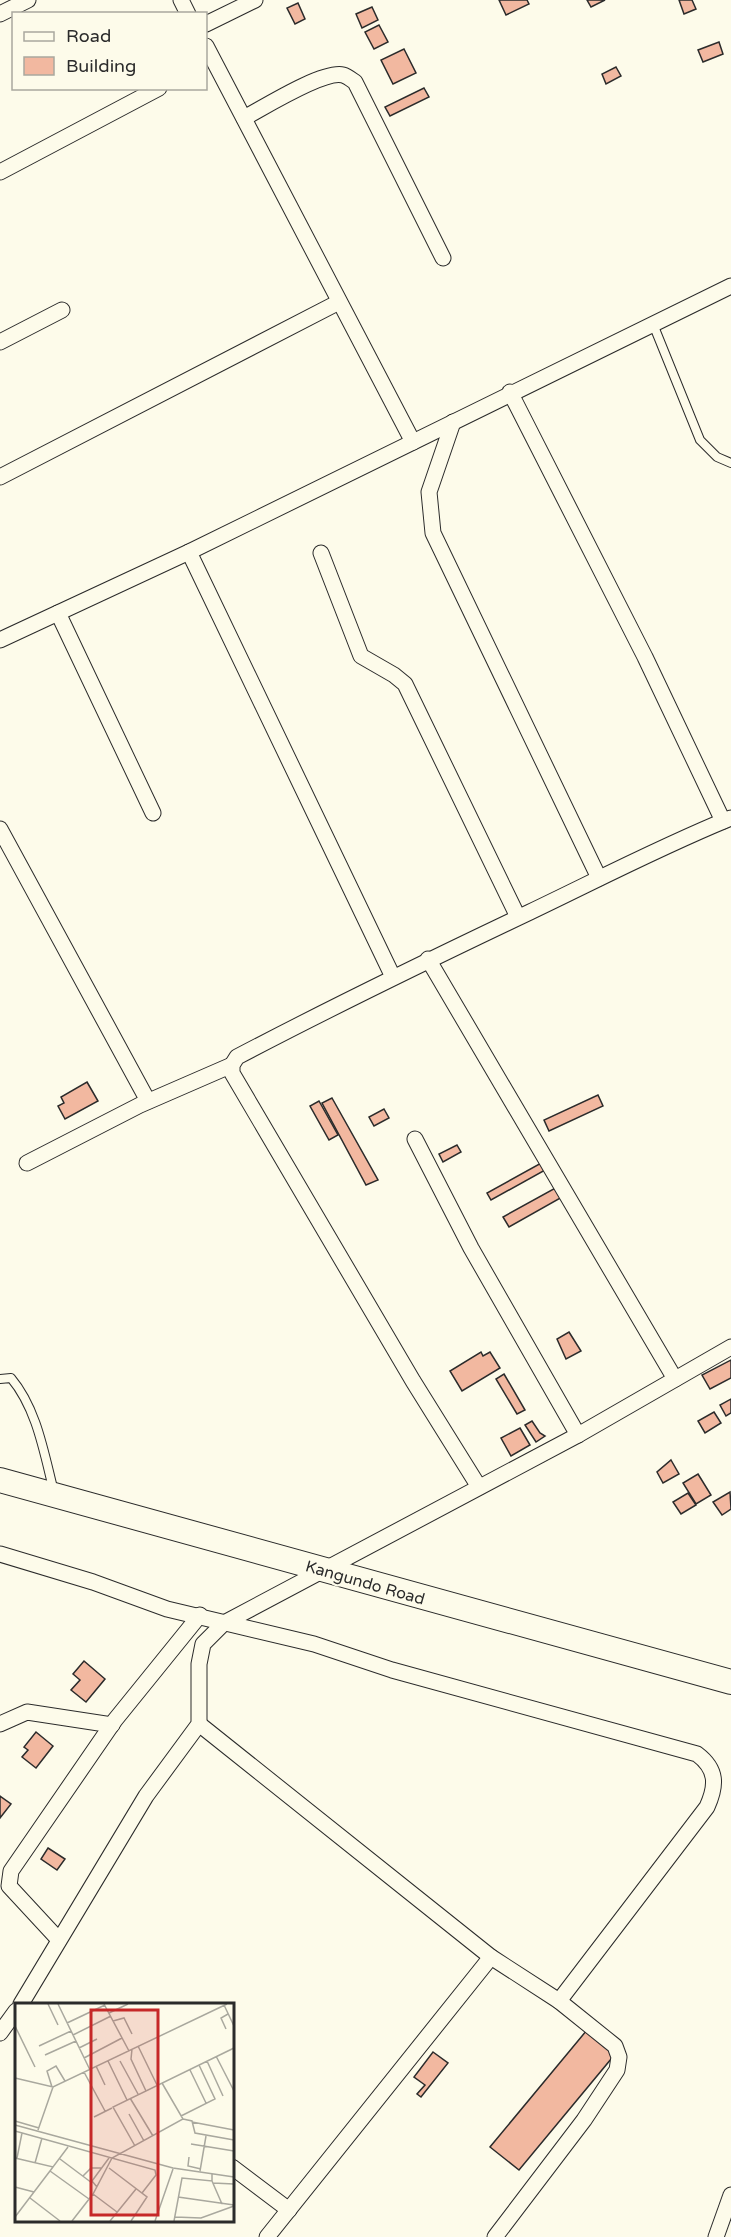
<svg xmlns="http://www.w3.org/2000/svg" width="731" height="2237" viewBox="0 0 731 2237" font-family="'Varela Round',sans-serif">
<rect width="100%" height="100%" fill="#fdfbea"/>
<g fill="#f2b8a0" stroke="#2b2b2b" stroke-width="1.5">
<polygon points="499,0 527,0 529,4 506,15"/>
<polygon points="587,0 605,0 591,7"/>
<polygon points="679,0 692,0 696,9 684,14"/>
<polygon points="298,3 305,19 295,24 287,8"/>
<polygon points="372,7 378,20 362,28 356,14"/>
<polygon points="379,25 388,42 374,49 365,32"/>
<polygon points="719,42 723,54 703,62 698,50"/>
<polygon points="404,49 416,73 393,84 381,60"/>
<polygon points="616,67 621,76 606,84 602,74"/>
<polygon points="424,88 429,97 390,116 385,107"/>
<polygon points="87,1082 98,1101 65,1119 58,1106 64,1103 61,1097"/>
<polygon points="598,1095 603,1106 549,1131 544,1120"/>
<polygon points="332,1098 378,1180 366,1185 322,1103"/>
<polygon points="319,1101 338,1135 329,1140 310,1106"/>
<polygon points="384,1109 389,1118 374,1126 369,1117"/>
<polygon points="457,1145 461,1152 443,1162 439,1154"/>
<polygon points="543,1162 547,1169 491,1200 487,1193"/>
<polygon points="559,1186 564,1196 509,1227 503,1217"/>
<polygon points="569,1332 581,1351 566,1359 557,1339"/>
<polygon points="481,1352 483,1356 490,1352 500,1368 462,1391 450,1371"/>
<polygon points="731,1360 731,1378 710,1389 702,1375"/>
<polygon points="504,1374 525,1410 517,1414 496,1379"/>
<polygon points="731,1399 731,1413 726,1416 720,1405"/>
<polygon points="714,1412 721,1423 705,1433 698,1421"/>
<polygon points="532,1421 540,1433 545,1436 536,1442 525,1425"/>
<polygon points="520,1428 530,1445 511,1456 501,1438"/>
<polygon points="671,1460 679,1474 663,1483 657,1472"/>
<polygon points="698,1474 711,1495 696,1504 683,1483"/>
<polygon points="730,1492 731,1509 722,1515 713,1502"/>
<polygon points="688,1493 696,1505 681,1514 673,1502"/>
<polygon points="84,1661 105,1679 86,1702 71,1690 80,1680 73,1674"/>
<polygon points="36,1732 53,1746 36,1768 22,1757 28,1750 24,1747"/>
<polygon points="0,1796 11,1804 0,1818"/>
<polygon points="48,1848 65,1859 57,1870 41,1859"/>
<polygon points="587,2030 616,2053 519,2170 490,2147"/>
<polygon points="433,2052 448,2063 421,2097 417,2094 425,2085 414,2077"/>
</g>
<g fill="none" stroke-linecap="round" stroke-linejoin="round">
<g stroke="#2b2b2b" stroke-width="10">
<g id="service">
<polyline points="653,324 700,440 717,457 731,463"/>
<path d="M0,1379L11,1378C37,1409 44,1453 54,1492"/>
</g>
</g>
<g stroke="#2b2b2b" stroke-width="17">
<g id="minor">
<polyline points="181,0 188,14"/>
<polyline points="0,14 28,0"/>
<polyline points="206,24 255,0"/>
<polyline points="206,46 413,442"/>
<path d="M244,118C263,108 323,70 343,75C347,76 352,80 355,82L443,258"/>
<polyline points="0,172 159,88"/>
<polyline points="0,342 62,310"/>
<polyline points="510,392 645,657 723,821"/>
<polyline points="453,422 429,492 433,533 599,878"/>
<polyline points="0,477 339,302"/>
<polyline points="189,552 393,977"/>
<polyline points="321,553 361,656 394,675 405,684 518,917"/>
<polyline points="58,613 153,813"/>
<polyline points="0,640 189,552 731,286"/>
<polyline points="0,829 148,1101"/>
<polyline points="428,959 675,1379"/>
<polyline points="415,1139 471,1248 578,1435"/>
<polyline points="27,1163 140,1105 232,1065"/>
<path d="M479,1487L413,1381L232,1073V1065L237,1057C334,1006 431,959 530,912C597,880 662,846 731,818"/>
<path d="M0,1554L93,1582L167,1609L314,1644L392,1670L697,1754C717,1769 717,1785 707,1807L559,2001"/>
<polyline points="0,1724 27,1712 112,1725"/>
<polyline points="199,1724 491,1957 559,2001 615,2046 619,2057 617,2070 584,2120 495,2237"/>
<polyline points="59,1940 9,1886 11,1871 115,1720 200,1615"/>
<polyline points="21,2004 146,1796 199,1724 199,1664 203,1644 224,1623 578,1435 731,1347"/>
<polyline points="0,2033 16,2011"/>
<polyline points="232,2167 289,2210"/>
<polyline points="267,2237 491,1957"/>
<polyline points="716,2237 731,2195"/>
</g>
</g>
<g stroke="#2b2b2b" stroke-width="26">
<polyline id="trunk" points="0,1480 731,1682"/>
</g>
<use href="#service" stroke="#fdfbea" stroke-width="8"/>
<use href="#minor" stroke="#fdfbea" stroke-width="15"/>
<use href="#trunk" stroke="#fdfbea" stroke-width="24"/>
</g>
<g text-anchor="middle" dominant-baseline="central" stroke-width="4.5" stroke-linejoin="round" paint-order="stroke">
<g font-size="16" fill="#2b2b2b" stroke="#fdfbea">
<text transform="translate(365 1583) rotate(16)">Kangundo Road</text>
</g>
</g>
<g transform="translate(15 2003)">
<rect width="219" height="219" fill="#fdfbea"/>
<path fill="none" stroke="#a9a89e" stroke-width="1.5" d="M33,1L43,22M43,1L75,67M89,1L114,48M209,2L219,23M94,10L113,1M98,18L109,15L117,31M52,20L90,2M0,23L20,64M211,26L206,15L213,11M58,32L96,13M24,43L56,28M123,43L142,82M64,45L82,36M117,46L116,56L131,88M30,52L61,38M201,53L219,88M69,55L107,35M93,58L112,97M105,58L123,91M192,58L208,93M81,63L90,82M175,67L191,100M69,69L90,108M0,75L38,84L212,1M37,84L32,68L41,63L50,78M115,95L138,133M114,111L129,138M166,113L200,96L184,62M79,114L97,105M168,116L177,118L180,130L219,137M0,118L24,125M177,119L219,127M0,122L158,165L219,174M23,127L38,84M0,128L140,167L141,172L127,190M176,141L219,148M120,143L98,104L219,45M174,154L173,163L186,166M0,155L38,164L53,144M2,155L7,130M45,156L77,180M20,160L27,135M94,165L132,194L116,218M35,168L74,196M185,168L191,133M68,173L76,165H86M197,178L207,201M198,180L219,181M0,184L19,189M82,184L77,178L94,155M78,191L102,209M163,194L219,202M15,195L45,218M0,214L38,164M160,214L186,215L219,203M57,218L78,191L97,155L168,116L147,80M95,218L121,186M140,218L158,166M159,218L167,175L197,178V171"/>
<path fill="#c62828" fill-opacity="0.15" stroke="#c62828" stroke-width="3" d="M76,7H143V212H76Z"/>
<rect width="219" height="219" fill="none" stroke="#2b2b2b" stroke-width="3"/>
</g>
<rect x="12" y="12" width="195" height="78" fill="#fdfbea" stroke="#a9a89e" stroke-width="1.5"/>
<rect x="24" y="32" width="30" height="9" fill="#fdfbea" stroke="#a9a89e" stroke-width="1.5"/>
<text x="66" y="42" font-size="18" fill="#2b2b2b">Road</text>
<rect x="24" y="57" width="30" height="18" fill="#f2b8a0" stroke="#a9a89e" stroke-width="1.5"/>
<text x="66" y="72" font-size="18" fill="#2b2b2b">Building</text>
</svg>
